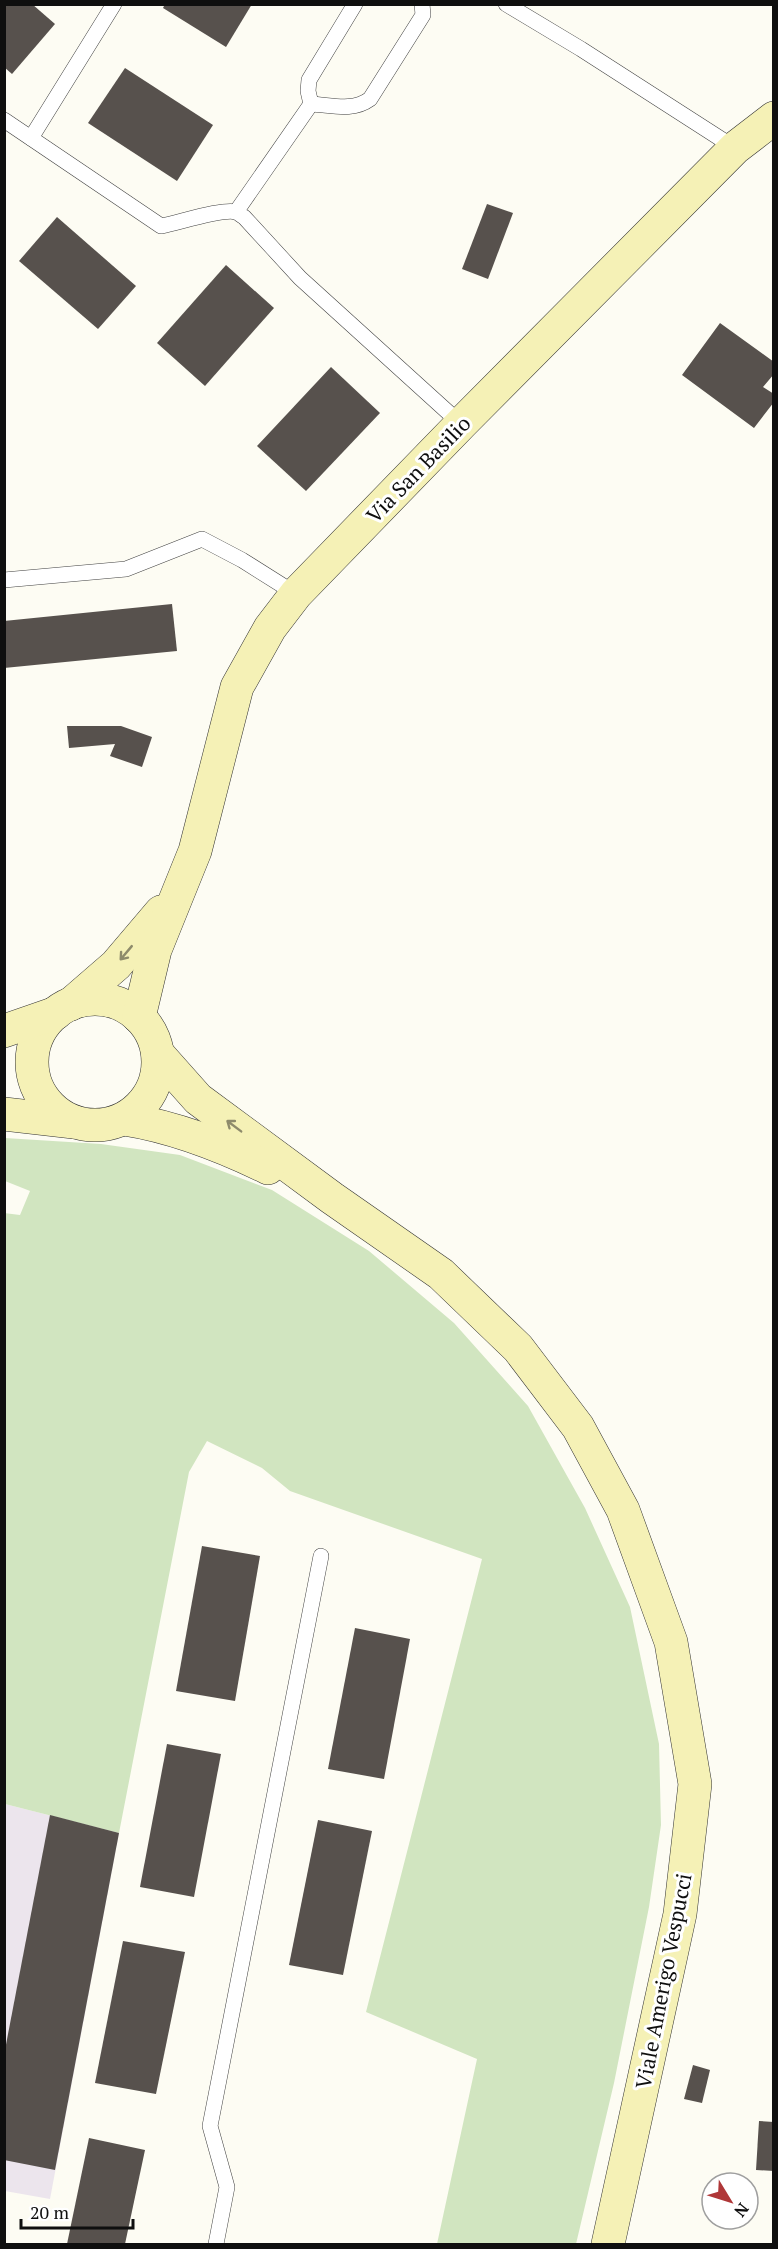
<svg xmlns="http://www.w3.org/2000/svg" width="778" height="2249" viewBox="0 0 778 2249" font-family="'PT Serif',serif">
<rect width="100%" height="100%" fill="#fdfcf3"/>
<polygon fill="#ece5ed" points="5,1804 119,1833 50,2199 5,2191"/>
<polygon fill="#d1e5c0" points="5,1138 101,1144 180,1155 272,1190 369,1251 454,1323 528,1406 585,1508 630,1607 659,1744 661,1825 649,1907 614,2083 576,2244 437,2244 477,2059 366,2012 482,1559 290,1491 262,1468 207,1441 189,1472 119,1833 5,1804 4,1213 20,1215 30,1191 5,1181"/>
<g fill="#57514d">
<polygon points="4,4 32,4 55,24 12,74 4,67"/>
<polygon points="165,4 252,4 226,47 163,8"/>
<polygon points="125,68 213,125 177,181 88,123"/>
<polygon points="487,204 513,213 488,279 462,269"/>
<polygon points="57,217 136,286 98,329 19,261"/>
<polygon points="226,265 274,308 205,386 157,343"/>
<polygon points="720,323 774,362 774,374 763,387 774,394 774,402 754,428 682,375"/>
<polygon points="331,367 380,413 306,491 257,446"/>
<polygon points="172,604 177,651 4,668 4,621"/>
<polygon points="67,726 121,726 152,737 142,767 110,756 115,744 69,748"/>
<polygon points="202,1546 260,1556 235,1701 176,1691"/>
<polygon points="355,1628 410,1639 384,1779 328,1769"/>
<polygon points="167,1744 221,1754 194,1897 140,1887"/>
<polygon points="50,1815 119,1833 55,2170 4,2160 4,2055"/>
<polygon points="318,1820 372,1831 343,1975 289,1965"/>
<polygon points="123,1941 185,1952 156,2094 95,2083"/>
<polygon points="693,2065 710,2070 702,2103 684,2099"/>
<polygon points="759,2121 774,2122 774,2171 756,2170"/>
<polygon points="89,2138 145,2150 125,2244 67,2244"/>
</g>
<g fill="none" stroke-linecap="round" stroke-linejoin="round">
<g stroke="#424242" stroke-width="16">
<g id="lane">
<polyline points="506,4 581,49 735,148"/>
<path d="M311,104C332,105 352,112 370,99L423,15L422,4"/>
<path d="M4,120L161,226C178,223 223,208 236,212C239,213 241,216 244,217L300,278L461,424"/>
<polyline points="31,138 114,4"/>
<polyline points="236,212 311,104 308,91 309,80 355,4"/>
<polyline points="4,580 126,569 202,539 242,560 296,594"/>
<polyline points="216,2244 227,2187 210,2126 321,1556"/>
</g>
</g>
<g stroke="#313131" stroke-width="34">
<g id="secondary">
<circle cx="95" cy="1062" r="63"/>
<polyline points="71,1004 116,965 161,912"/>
<polyline points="139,1017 155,950 195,851 237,687 270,628 296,594 461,424 735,148 774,118"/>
<polyline points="4,1031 56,1013"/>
<polyline points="158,1054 198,1099 332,1198 441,1274 518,1348 578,1427 623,1510 671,1642 695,1784 680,1914 608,2244"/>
<polyline points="4,1114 74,1122"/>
<path d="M124,1119C175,1127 221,1145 268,1168"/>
</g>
</g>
<use href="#lane" stroke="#fff" stroke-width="15"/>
<use href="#secondary" stroke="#f5f1b6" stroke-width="33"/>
</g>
<defs><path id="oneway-shaft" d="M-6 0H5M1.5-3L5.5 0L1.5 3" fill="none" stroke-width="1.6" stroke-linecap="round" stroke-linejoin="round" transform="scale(1.5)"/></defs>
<g stroke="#8e8b6b">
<use href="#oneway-shaft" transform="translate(126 953) rotate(130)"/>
<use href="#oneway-shaft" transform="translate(234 1126) rotate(-143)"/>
</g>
<g text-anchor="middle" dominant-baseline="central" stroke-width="6" stroke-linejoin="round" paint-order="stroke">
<g font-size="21" fill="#0f0f0f" stroke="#fff">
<text transform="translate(418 469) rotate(-46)">Via San Basilio</text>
<text transform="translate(663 1981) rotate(-79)">Viale Amerigo Vespucci</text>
</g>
</g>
<rect width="778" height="2249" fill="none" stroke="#0f0f0f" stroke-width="12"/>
<g transform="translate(730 2201) rotate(128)"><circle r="28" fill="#ffffff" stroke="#9f9f9f" stroke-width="1.5"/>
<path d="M0-4.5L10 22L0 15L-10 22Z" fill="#af3738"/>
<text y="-9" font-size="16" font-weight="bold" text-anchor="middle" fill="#0f0f0f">N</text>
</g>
<path d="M21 2219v9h112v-9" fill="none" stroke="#0f0f0f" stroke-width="3"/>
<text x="30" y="2219" font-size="18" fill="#0f0f0f" stroke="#ffffff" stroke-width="4.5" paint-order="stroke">20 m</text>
</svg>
